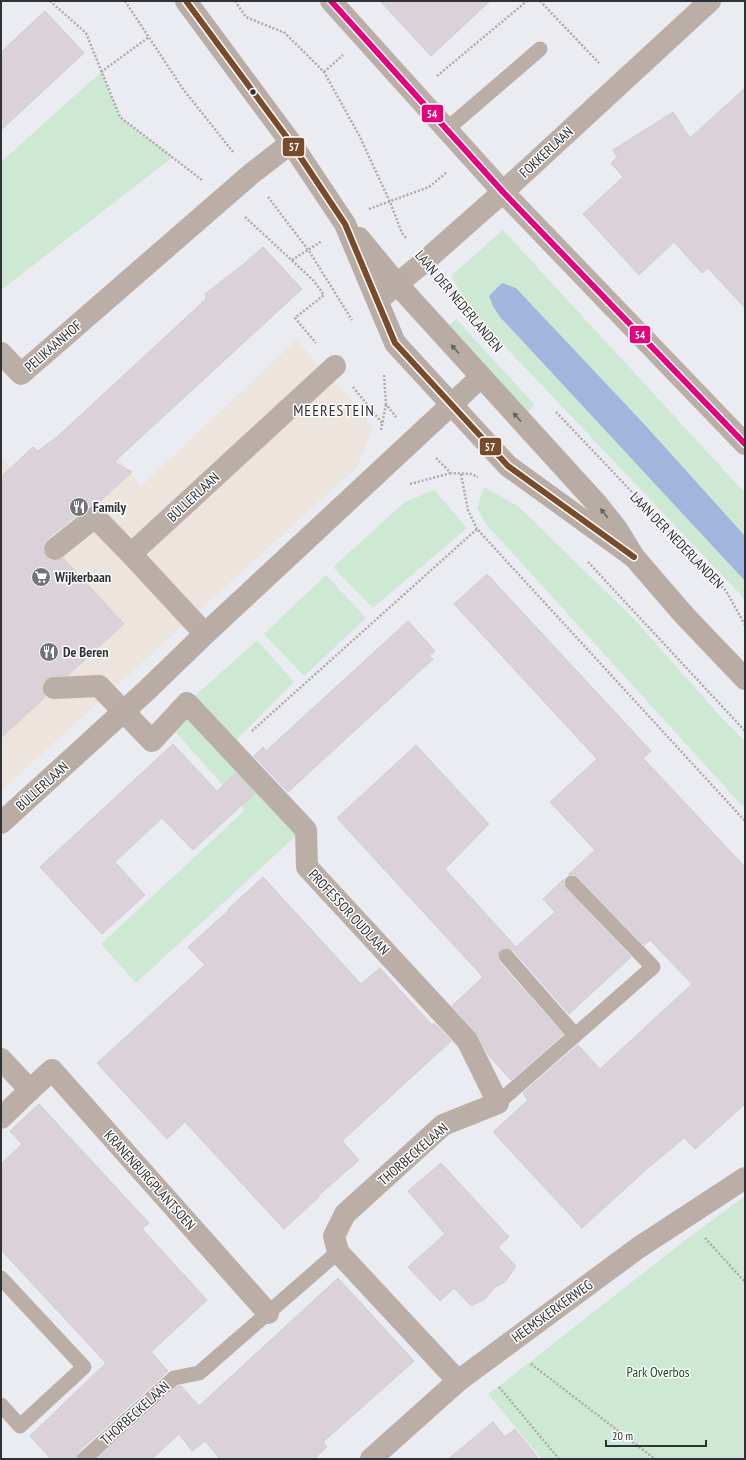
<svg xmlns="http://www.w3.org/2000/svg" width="746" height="1460" viewBox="0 0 746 1460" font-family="'PT Sans Narrow',sans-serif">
<rect width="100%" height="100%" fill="#eaecf2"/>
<polygon fill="#ede4dd" points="296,340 361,410 373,429 357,467 1,791 1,456 17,474 114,454 141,486"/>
<g fill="#cde9d3">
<polygon points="101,72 120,117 173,157 1,290 1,162"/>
<polygon points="503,230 745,493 745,536 645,425 516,288 500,317 745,581 745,602 740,594 494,335 468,304 451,276"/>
<polygon points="456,319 535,405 527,413 447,327"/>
<polygon points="484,487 519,507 634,619 720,716 745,741 745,809 486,524 477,508"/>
<polygon points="434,490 467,528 373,608 333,567 405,502"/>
<polygon points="326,575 366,618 304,676 264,634"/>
<polygon points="257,640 294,682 236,740 195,696"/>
<polygon points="186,714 298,834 136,983 101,944 245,810 179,736 173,727"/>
<polygon points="745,1196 745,1459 542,1459 488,1394 503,1383 688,1238"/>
</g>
<polygon fill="#a1b5dd" points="502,283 516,288 645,425 745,536 745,581 500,317 493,306 489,296"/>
<g fill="#dbd2d9" stroke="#cecdd0">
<polygon points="380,1 490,1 431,56"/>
<polygon points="45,11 84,53 1,130 1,52"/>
<polygon points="745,88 745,308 708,268 702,273 674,242 639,275 583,214 623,177 611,163 617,157 613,150 673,112 690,138"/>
<polygon points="263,247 302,289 114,462 132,472 96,505 87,507 47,539 43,545 43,551 46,557 51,561 56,561 63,558 124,624 68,675 53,676 47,678 43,683 42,688 45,697 1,738 1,477 33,447 38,451 58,436 206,299 205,298 207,296 205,294 246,262"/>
<polygon points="487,574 651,751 643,758 745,867 745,1104 695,1149 684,1138 649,1167 582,1228 493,1132 528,1100 523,1093 578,1045 600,1069 692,984 650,940 644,945 578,877 574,874 568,875 595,850 550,802 597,759 454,604"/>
<polygon points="408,621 435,651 429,656 433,659 288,792 254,756 263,747 266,751"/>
<polygon points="173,744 217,791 236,773 255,793 193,850 162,818 115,862 145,895 102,934 40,867"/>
<polygon points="416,745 489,824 445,869 516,947 555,912 543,899 564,879 563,885 566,889 631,957 569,1014 513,950 509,948 505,947 500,950 497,957 499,962 563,1034 511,1080 489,1056 476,1032 452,1006 483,977 337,818"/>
<polygon points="263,877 361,984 380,968 432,1025 434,1023 451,1041 342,1141 359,1160 318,1196 319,1197 284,1229 185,1122 167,1139 97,1063 205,965 188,947 229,910 228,909"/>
<polygon points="39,1104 149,1223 142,1229 207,1300 151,1352 168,1371 78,1452 75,1459 51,1459 30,1436 106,1363 1,1250 1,1164 22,1144 10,1131"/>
<polygon points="441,1163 509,1237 498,1247 516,1266 505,1282 495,1287 485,1299 471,1306 454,1288 440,1301 408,1267 445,1234 408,1191"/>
<polygon points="338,1278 414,1361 323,1442 327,1447 314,1459 220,1459 205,1441 192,1451 179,1434 152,1459 97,1459 178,1386 181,1386 199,1406"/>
<polygon points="493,1422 505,1437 515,1429 539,1459 448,1459"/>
</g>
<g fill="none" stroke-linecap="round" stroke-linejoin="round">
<g stroke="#afa9a6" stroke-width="2.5" stroke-dasharray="2 2" stroke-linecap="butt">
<polyline points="50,1 86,33 120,117 202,180"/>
<polyline points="125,1 183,89 233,152"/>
<polyline points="235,1 246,17 285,33 324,72 359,135 390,202 402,233 407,239"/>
<polyline points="540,1 599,63"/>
<polyline points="101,72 149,37"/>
<polyline points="324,72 343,55"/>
<polyline points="437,76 527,1"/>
<polyline points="268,197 309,251 352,320"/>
<polyline points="369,209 429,187 447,172"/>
<polyline points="245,217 313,280 324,295 295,318 316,343"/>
<polyline points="292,260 322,241"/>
<polyline points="445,282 454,292 458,305 476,324"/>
<polyline points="384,375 386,404 396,417"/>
<polyline points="353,387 382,423"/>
<polyline points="556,412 726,591 745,625"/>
<polyline points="381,430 386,404"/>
<polyline points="436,458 451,473 471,474 478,477"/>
<polyline points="461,474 468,510 477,529"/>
<polyline points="410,484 451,473"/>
<polyline points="588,562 745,731"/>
<polyline points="252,731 477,529 745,821"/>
<polyline points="705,1238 745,1282"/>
<polyline points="531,1364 655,1459"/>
<polyline points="499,1387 559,1459"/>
</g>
<g stroke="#baaea6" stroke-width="15">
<polyline points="447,129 540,49"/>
<polyline points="506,956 575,1035"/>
<polyline points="498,1103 653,967 572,883"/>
<polyline points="1,1278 84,1367 20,1426 1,1405"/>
<polyline points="84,1459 174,1378 199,1373 338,1252"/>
</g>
<g stroke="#baaea6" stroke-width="22">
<polyline points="331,1 503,192 745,444"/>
<polyline points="378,300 425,261 503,192 710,1"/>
<polyline points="1,353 21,374 251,174 291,143"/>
<polyline points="55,549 95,517 131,554"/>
<polyline points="205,634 131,554 335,366"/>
<polyline points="54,688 99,686 152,741 187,703 306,830 307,867 467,1040 498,1103 443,1125 345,1214 334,1236 338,1252 458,1381"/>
<polyline points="1,1059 30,1090 1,1118"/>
<polyline points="30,1090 52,1070 268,1313"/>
<polyline points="371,1459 458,1381 638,1248 745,1178"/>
</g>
<g stroke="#b9aca5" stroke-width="22">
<polyline points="186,1 291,143 345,224 395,343 508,466 634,557"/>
<polyline points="359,238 397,284 598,505 617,529 634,557 684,615 745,679"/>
<polyline points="1,823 146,691 205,634 481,377"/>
</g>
<g stroke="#fff" stroke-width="9">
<polyline id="bus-1" points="186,1 291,143 345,224 395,343 508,466 634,557"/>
</g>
<g stroke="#fff" stroke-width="9">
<polyline id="bus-2" points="331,1 503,192 745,444"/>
</g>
<use href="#bus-1" stroke="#7a4b2a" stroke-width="6"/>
<use href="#bus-2" stroke="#e5007d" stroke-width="6"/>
</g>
<defs><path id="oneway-solid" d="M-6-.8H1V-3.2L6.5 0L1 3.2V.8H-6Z"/></defs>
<g fill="#676362">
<use href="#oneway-solid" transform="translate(455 349) rotate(-132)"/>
<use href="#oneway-solid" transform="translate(517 417) rotate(-132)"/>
<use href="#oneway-solid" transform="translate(604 513) rotate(-128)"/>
</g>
<defs>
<g id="restaurant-disc" transform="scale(1)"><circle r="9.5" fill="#717378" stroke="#fff"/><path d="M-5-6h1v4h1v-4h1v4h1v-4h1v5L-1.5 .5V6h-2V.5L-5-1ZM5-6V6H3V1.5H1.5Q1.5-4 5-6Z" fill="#fff"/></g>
<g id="supermarket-disc" transform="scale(1)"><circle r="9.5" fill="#717378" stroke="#fff"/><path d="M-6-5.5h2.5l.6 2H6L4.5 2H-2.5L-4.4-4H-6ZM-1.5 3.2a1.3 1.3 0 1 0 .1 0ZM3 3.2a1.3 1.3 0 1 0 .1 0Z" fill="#fff"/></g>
</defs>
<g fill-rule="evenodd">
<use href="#restaurant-disc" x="79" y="507"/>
<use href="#supermarket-disc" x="41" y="577"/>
<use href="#restaurant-disc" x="49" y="652"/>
</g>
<circle fill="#303236" stroke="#fff" stroke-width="1.5" cx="253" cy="92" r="3.5"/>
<g text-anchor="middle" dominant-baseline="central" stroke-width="3" stroke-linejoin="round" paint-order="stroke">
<g font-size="14" fill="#303236" stroke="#fff">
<text transform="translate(546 152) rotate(-43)">FOKKERLAAN</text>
<text transform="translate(459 301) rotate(50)">LAAN DER NEDERLANDEN</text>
<text transform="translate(53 346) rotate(-41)">PELIKAANHOF</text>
<text transform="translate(193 497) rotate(-43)">BÜLLERLAAN</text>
<text transform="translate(677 540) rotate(46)">LAAN DER NEDERLANDEN</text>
<text transform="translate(42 786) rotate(-42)">BÜLLERLAAN</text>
<text transform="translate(349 912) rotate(47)">PROFESSOR OUDLAAN</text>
<text transform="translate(413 1154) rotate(-41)">THORBECKELAAN</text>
<text transform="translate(150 1180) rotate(48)">KRANENBURGPLANTSOEN</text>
<text transform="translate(552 1311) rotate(-36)">HEEMSKERKERWEG</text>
<text transform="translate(135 1413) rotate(-42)">THORBECKELAAN</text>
</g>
<g font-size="14" font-weight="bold" fill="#303236" stroke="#fff" text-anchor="start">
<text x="93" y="507">Family</text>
<text x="55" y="577">Wijkerbaan</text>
<text x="63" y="652">De Beren</text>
</g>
<g font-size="14" fill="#164e21" stroke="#fff">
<text x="658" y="1372">Park Overbos</text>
</g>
<g font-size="16" letter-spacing="1" fill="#303236" stroke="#fff">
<text x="334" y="410">MEERESTEIN</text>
</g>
</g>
<g stroke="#fff" stroke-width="1.5">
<rect x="421" y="104" width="23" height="19" rx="4" fill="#e5007d"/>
<rect x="282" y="137" width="23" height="20" rx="4" fill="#7a4b2a"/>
<rect x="629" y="325" width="22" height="19" rx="4" fill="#e5007d"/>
<rect x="479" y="437" width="23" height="19" rx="4" fill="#7a4b2a"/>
</g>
<g font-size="11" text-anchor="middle" font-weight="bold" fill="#fff">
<text x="432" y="118">54</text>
<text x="294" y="151">57</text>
<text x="640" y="339">54</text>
<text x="490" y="451">57</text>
</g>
<rect width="746" height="1460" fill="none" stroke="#303236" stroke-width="4"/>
<path d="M606 1440v6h100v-6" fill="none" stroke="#303236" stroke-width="2"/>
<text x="612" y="1440" font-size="12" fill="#303236" stroke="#ffffff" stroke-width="3" paint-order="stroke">20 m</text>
</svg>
